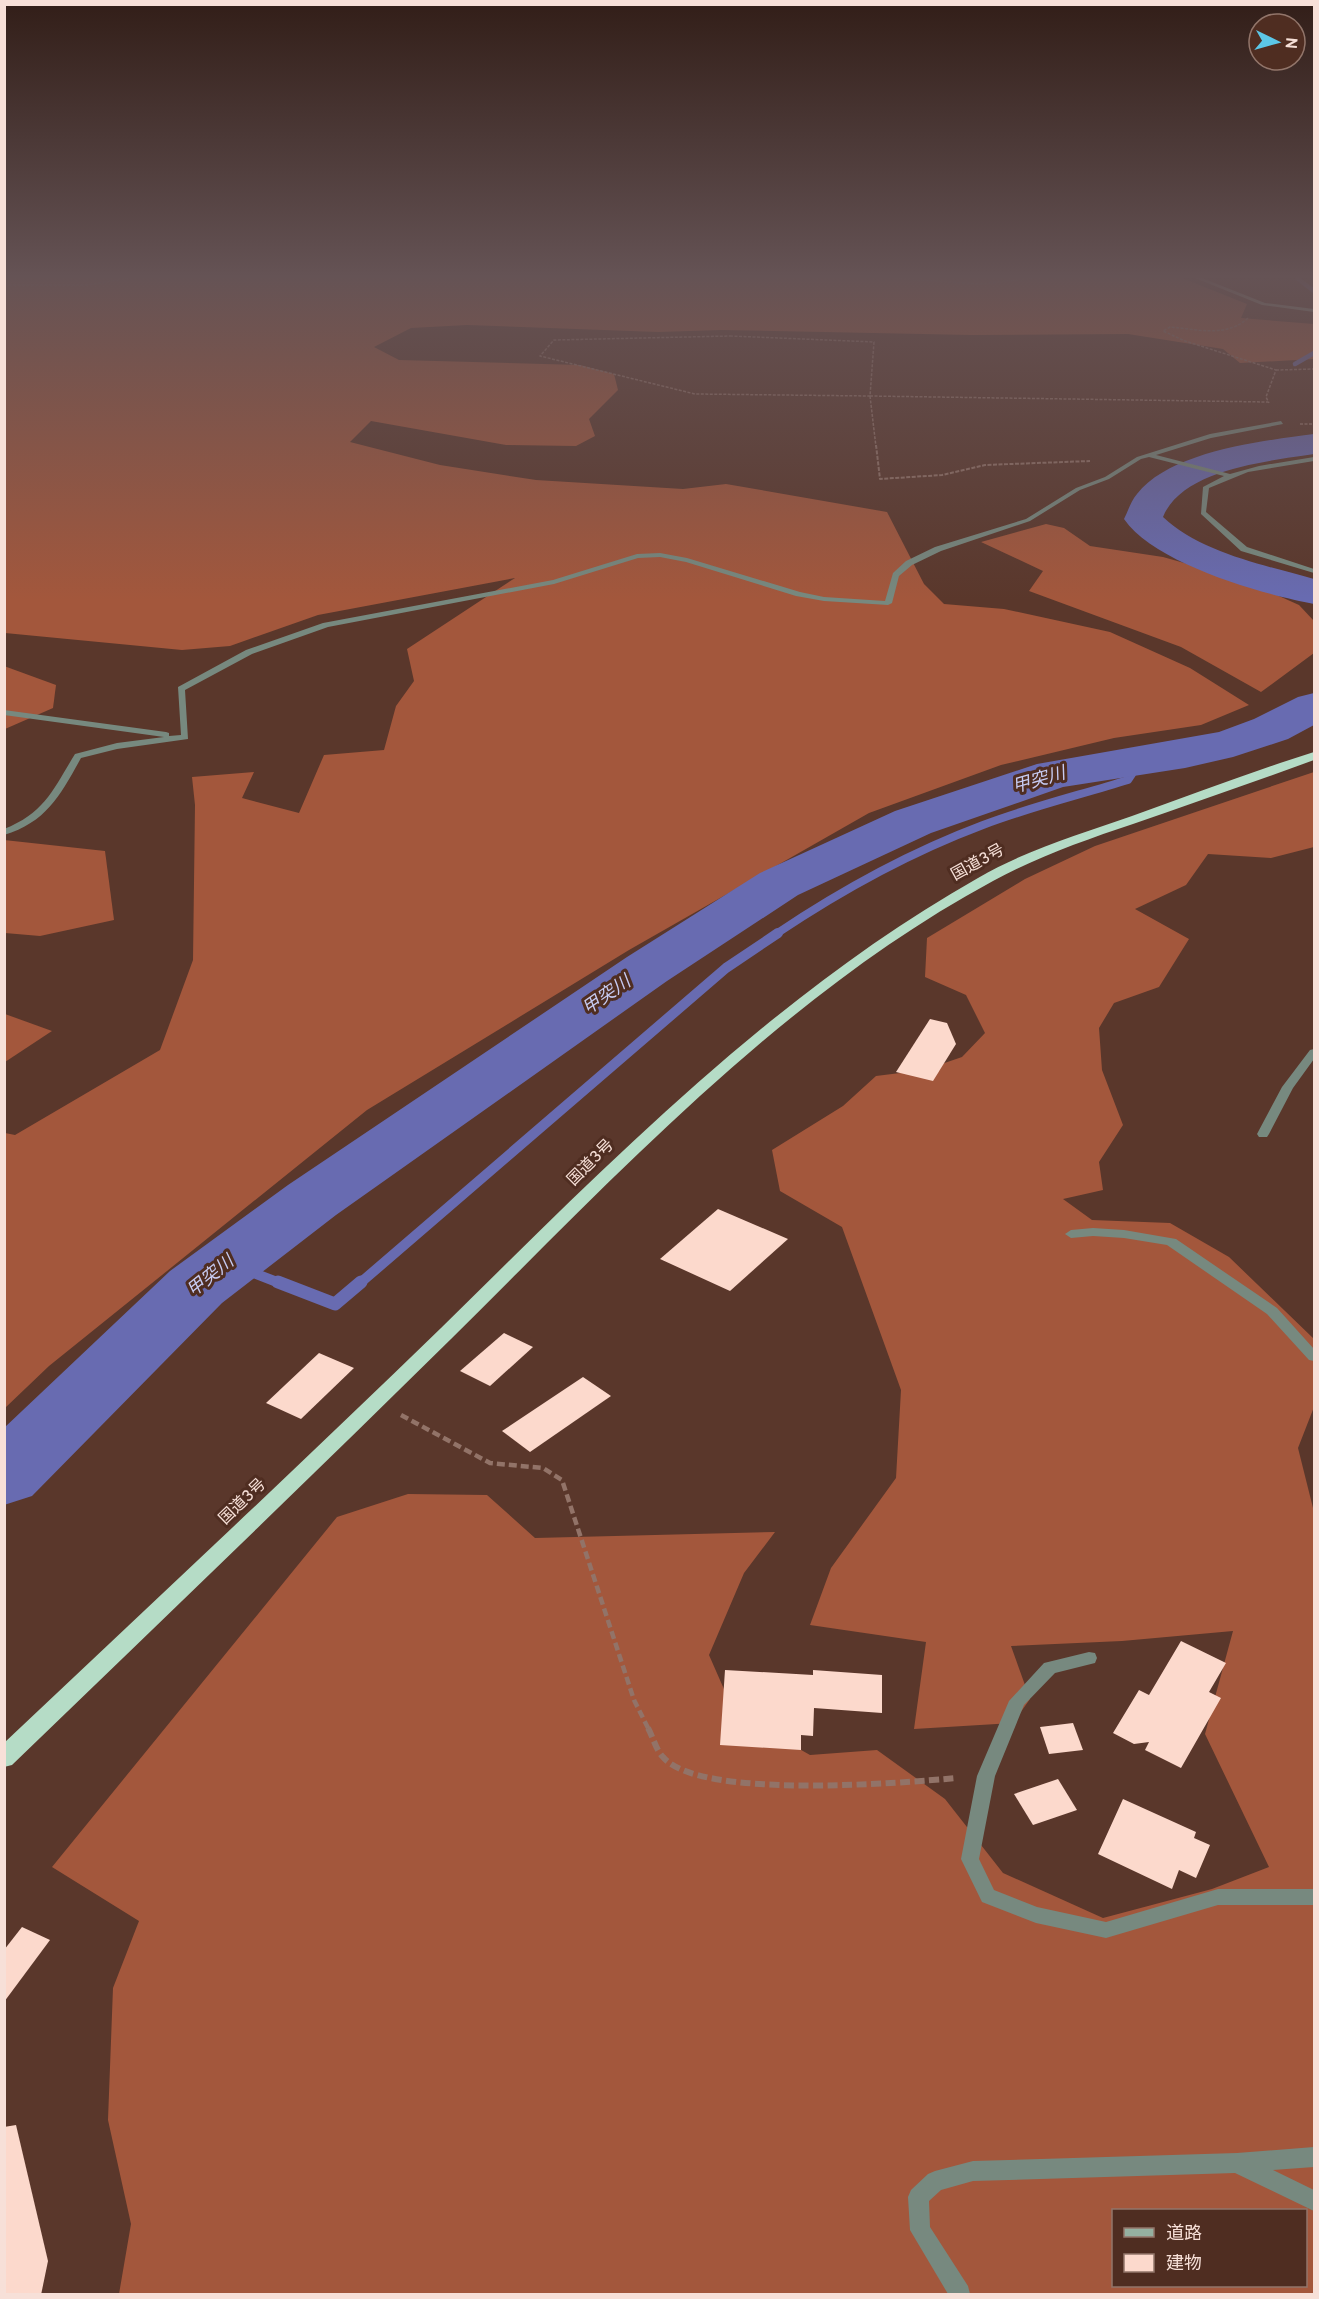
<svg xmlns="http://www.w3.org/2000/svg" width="1319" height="2299" viewBox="0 0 1319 2299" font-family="Overpass,'Noto Sans JP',sans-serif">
<rect width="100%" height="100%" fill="#5a372b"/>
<g fill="#a3573c" fill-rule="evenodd">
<polygon points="5,278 1182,278 1247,304 1241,318 1314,324 1314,359 1240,363 1223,349 1128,334 972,335 721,330 658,332 467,325 411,328 374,347 399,360 580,365 614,374 618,390 589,419 595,436 576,446 506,445 371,421 350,442 440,465 536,480 683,489 726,484 887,512 924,584 944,604 1004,609 1110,632 1190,668 1249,705 1201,725 1114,738 1001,765 869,813 629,950 367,1110 49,1366 5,1408 5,1133 15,1135 160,1050 193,960 195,805 192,777 254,772 242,798 299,813 324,755 384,750 396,706 414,681 407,649 515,578 318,615 230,646 182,650 5,633"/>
<polygon points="1046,524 1064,528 1090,546 1163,557 1241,579 1299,605 1314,621 1314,653 1261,692 1181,647 1029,591 1043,571 981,542"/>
<polygon points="4,666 56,685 53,708 5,729"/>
<path d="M1314,772V847L1271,858L1208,854L1186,885L1135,909L1189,939L1159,987L1114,1003L1099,1028L1102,1070L1123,1125L1099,1162L1103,1190L1063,1199L1092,1220L1170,1223L1229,1257L1314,1339V1407L1298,1448L1314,1512V2294H119L131,2224L108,2120L113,1988L139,1921L52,1867L337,1517L408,1494L487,1495L535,1538L775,1532L744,1573L709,1655L734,1712L810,1755L877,1750L945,1799L1003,1873L1103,1918L1212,1889L1269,1867L1205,1734L1233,1631L1122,1641L1011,1646L1030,1699L1013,1723L914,1729L926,1642L810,1625L831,1568L896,1478L901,1390L842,1227L780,1191L772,1150L843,1106L876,1076L924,1070L962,1057L985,1033L966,995L925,977L927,938L1025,879L1095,846ZM1114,2210H1306V2286H1114Z"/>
<polygon points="4,840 105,851 114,920 40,936 5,933"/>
<polygon points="5,1014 52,1031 5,1062"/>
</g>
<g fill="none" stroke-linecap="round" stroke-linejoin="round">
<g stroke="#686bb1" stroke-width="4.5">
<polyline points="1297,278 1314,291"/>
<polyline points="1295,364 1314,353"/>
</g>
<path stroke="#686bb1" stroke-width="8" d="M776,934C840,891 911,852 983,825C1030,807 1080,795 1128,780L1132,774L1131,762"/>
<g stroke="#686bb1" stroke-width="10">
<polyline points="228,1263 282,1284"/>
<polyline points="359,1284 726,968 778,933"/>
</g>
<polyline stroke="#686bb1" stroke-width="13" points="278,1282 335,1304 361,1282"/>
<g fill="#686bb1" fill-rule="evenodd">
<path d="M1314,434V454C1269,461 1182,469 1163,517C1201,553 1265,565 1314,579V604C1262,594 1155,564 1124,519C1128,511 1131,501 1137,494C1171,451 1262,441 1314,434Z"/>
<polygon points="1314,693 1314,725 1288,739 1233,757 1185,768 1063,787 931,833 798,895 667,981 336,1215 222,1303 32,1496 4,1505 4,1428 170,1271 288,1185 627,957 760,873 895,811 1037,764 1219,732 1254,719 1298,697"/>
</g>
</g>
<g fill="#fcd9cc">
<polygon points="930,1019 947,1023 956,1044 933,1081 896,1072"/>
<polygon points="718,1209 788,1239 730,1291 660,1259"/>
<polygon points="504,1333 533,1347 490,1386 460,1371"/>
<polygon points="319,1353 354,1368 301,1419 266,1403"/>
<polygon points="583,1377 611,1396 530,1452 502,1431"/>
<polygon points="1181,1641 1226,1663 1209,1692 1221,1698 1181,1768 1145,1750 1149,1742 1134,1744 1113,1733 1139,1690 1149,1695"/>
<polygon points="725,1670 813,1675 813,1670 882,1675 882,1713 814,1708 813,1736 801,1735 801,1750 720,1745"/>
<polygon points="1073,1723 1083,1750 1049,1754 1040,1727"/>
<polygon points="1058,1779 1077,1810 1033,1825 1014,1794"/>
<polygon points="1123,1799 1196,1832 1194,1838 1210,1845 1196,1878 1179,1870 1172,1889 1098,1854"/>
<polygon points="22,1927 50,1940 4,2002 4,1950"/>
<polygon points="16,2125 48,2261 41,2295 4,2295 4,2127"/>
</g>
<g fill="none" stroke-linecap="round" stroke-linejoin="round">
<g stroke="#927368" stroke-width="1.5" stroke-dasharray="3 1.5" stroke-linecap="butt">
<polyline points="585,278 648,278"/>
<polyline points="890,278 980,284 1034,278"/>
<polyline points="4,285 88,285 130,278"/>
<path d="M1248,318C1227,338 1196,329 1170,327L1163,331L1185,341L1276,370L1266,397L1269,403"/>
<polygon points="730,336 874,342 870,396 695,394 540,356 554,340"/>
<polyline points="1276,370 1314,369"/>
<polyline points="870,396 1268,402"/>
<polyline points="870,396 876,447"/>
<polyline points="1300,424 1314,424"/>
</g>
<polyline stroke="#927368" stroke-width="2" stroke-dasharray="4 1.5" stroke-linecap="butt" points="876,445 880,479 942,475 985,465 1090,461"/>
<polyline stroke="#927368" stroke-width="4.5" stroke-dasharray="8 4" stroke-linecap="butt" points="401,1415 490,1463 543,1468 562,1480 634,1700 649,1730"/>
<path stroke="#927368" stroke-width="6" stroke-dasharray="10 4.5" stroke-linecap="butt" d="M648,1728C653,1737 656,1750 663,1757C699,1800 901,1783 957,1778"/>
<g fill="#77897f" fill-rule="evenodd">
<path d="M1281,421L1283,424L1211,438L1156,455L1230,474L1259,466L1314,457V461L1248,472L1209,488L1206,512L1247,547L1314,569V573L1241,551L1201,514L1203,487L1224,476L1149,457L1141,459L1109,479L1080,490L1030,521L941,551L912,565L899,576L892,603L888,605L824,601L796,596L686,562L660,557L638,558L554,584L328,627L252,654L185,690L188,739L117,749L81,758C61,794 47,822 4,835V829C45,813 54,788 75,754L117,743L164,737L4,715V710L166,732L169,733V736L181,735L178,687L246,650L323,623L553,580L637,554L660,553L687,558L800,592L824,597L885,601L893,573L906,561L935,547L1026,519L1076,488L1105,477L1137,457L1210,434Z"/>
<polygon points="1314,1049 1314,1059 1293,1088 1269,1134 1267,1137 1259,1137 1257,1134 1282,1087 1310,1050"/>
<polygon points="1093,1228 1124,1230 1176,1239 1277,1308 1314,1349 1314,1361 1309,1360 1267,1314 1167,1245 1124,1238 1093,1236 1071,1238 1065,1234 1071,1230"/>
<polygon points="1089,1652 1095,1653 1097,1658 1095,1663 1055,1673 1024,1705 995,1776 979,1859 994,1890 1037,1907 1106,1922 1218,1889 1314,1889 1314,1905 1218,1905 1106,1938 1036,1923 982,1902 961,1859 977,1776 1009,1701 1044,1663"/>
<polygon points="1314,2147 1314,2167 1273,2170 1314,2190 1314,2211 1235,2173 973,2181 941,2190 929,2201 930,2227 968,2286 970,2294 948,2294 910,2230 908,2197 911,2190 928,2174 935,2171 973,2161 1237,2153"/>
</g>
<polygon fill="#95b0a0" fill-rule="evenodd" points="1195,278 1202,278 1265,303 1314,309 1314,312 1262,305"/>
<path fill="#b5dcc6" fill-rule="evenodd" d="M1314,752V760C1254,782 1193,803 1133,824C1085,840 1037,857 993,881C784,994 619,1173 451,1339C306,1482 159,1623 12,1765L4,1767V1743C150,1605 297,1468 441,1328C608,1164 772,995 978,878C1026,850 1080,834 1132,816C1193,794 1253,771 1314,752Z"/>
</g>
<linearGradient id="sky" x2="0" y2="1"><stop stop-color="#321e18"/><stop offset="0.46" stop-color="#655355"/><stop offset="1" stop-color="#655355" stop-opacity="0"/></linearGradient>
<rect width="1319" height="600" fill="url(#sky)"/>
<g text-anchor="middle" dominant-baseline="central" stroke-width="6" stroke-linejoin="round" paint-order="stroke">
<g font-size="16" fill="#f7e0d8" stroke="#4f2d21">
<text transform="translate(978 863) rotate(-29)">国道3号</text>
<text transform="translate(591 1163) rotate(-45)">国道3号</text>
<text transform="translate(243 1502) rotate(-44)">国道3号</text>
</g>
<g font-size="18" font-style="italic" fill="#c7cbf2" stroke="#4f2d21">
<text transform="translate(1039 781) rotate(-16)">甲突川</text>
<text transform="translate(607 996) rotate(-35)">甲突川</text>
<text transform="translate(211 1277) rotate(-39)">甲突川</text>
</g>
</g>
<rect width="1319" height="2299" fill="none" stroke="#f7e0d8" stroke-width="12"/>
<rect x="1112" y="2209" width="195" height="78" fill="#4f2d21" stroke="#92756a" stroke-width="1.5"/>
<rect x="1124" y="2228" width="30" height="9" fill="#95b0a0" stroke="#92756a" stroke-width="1.5"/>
<text x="1166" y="2239" font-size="18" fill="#f7e0d8">道路</text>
<rect x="1124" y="2254" width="30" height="18" fill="#fcd9cc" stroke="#92756a" stroke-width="1.5"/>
<text x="1166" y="2269" font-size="18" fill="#f7e0d8">建物</text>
<g transform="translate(1277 42) rotate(95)"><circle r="28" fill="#4f2d21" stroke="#92756a" stroke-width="1.5"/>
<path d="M0-4.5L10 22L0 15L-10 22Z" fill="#5cc7e7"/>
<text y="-9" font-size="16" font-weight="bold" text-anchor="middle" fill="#f7e0d8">N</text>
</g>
</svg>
